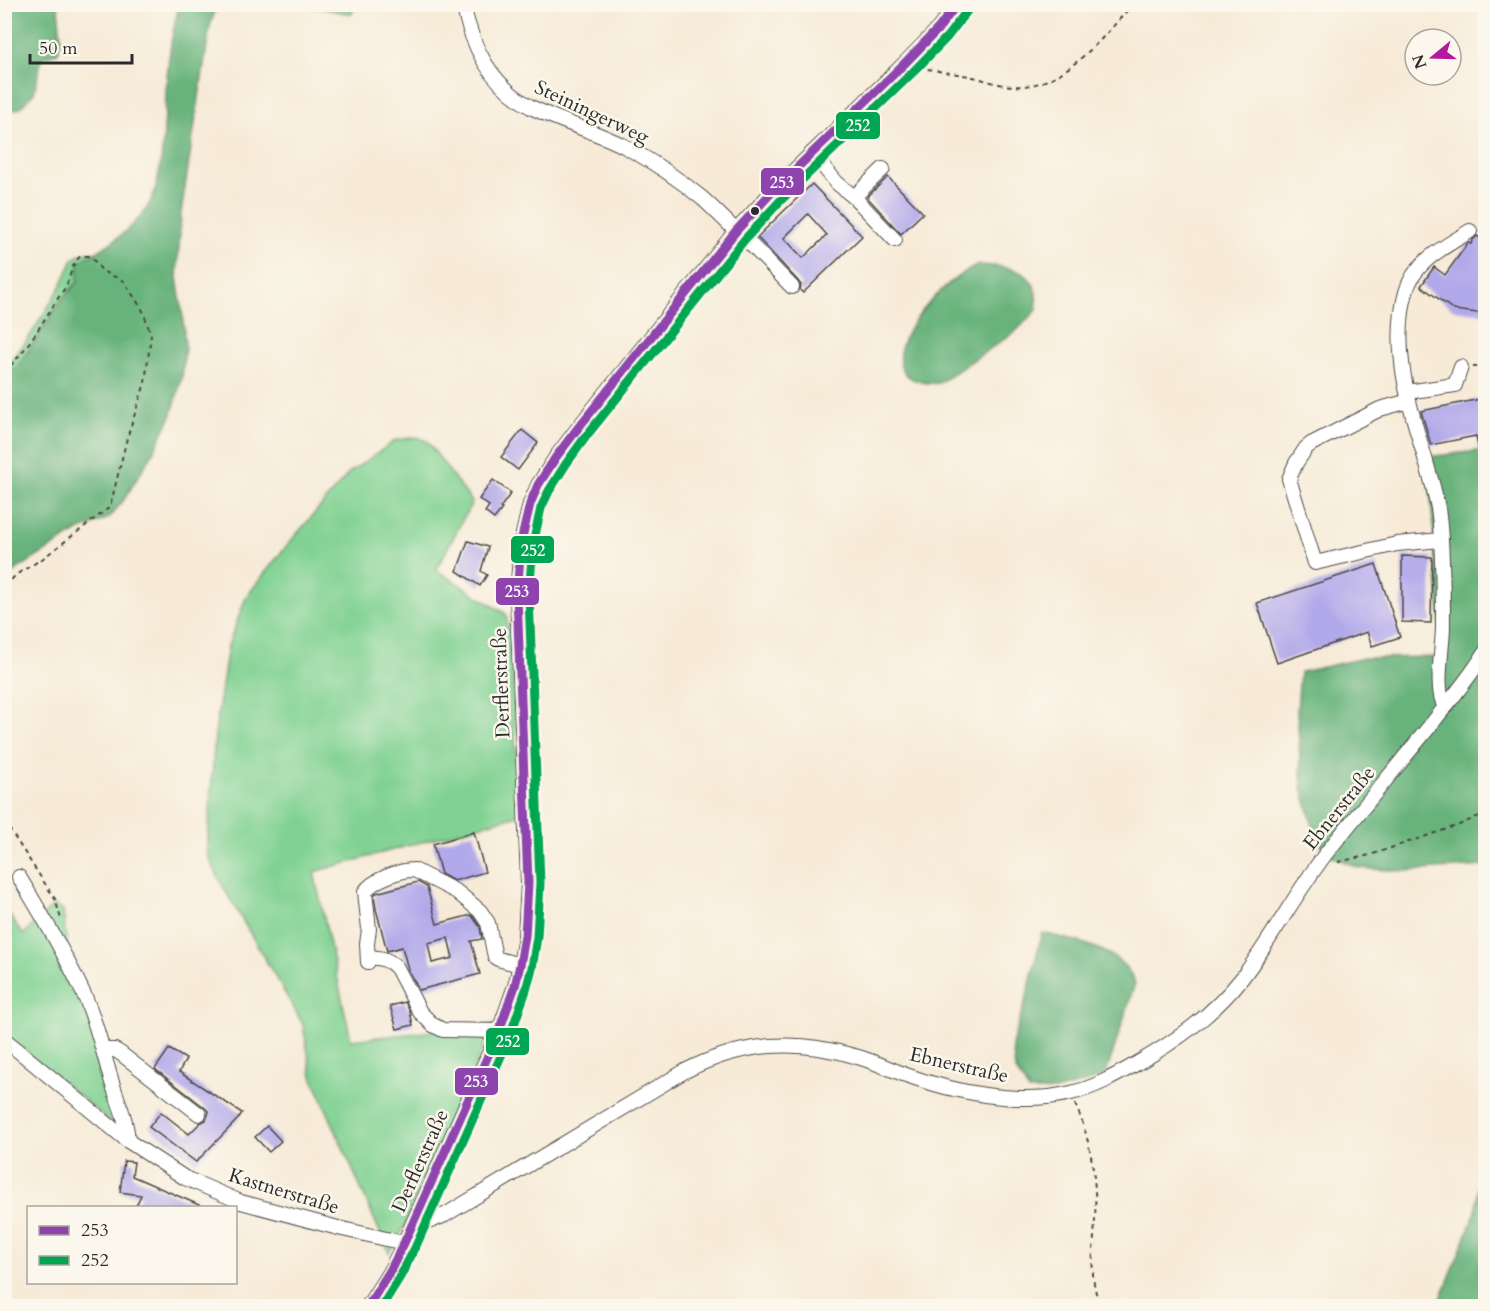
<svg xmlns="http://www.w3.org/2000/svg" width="1490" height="1311" viewBox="0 0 1490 1311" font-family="Cardo,serif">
<rect width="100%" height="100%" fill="#fbf7ec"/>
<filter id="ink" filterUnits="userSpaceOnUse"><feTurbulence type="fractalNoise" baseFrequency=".0167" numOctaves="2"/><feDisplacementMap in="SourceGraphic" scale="12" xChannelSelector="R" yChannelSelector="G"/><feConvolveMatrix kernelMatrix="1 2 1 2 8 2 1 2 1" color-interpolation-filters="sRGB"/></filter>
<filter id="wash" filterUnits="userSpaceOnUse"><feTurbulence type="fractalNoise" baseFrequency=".008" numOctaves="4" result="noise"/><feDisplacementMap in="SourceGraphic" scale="24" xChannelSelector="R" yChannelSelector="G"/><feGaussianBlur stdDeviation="1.35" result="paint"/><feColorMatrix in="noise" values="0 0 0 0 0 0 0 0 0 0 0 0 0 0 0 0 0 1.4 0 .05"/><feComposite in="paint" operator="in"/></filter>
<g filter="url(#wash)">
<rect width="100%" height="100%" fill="#f7ebd8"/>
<g fill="#80d192" stroke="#567e5e" stroke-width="1.5">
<polygon points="302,5 354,5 352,14"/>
<polygon points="88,252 97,253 80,262 78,282 63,298 22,361 5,381 5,366 18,352 30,336 60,288 73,259 79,255"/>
<polygon points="417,437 427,441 472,502 436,570 506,614 512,649 518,815 314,872 351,1040 493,1025 403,1229 389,1253 312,1076 303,1024 222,885 207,853 215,733 228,646 246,597 284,549 349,473 396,440"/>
<polygon points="54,905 63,911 68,958 129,1137 5,1034 4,907 23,935"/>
</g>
<g fill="#68b37c" stroke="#4a6f54" stroke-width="1.5">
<polygon points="5,4 58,5 61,39 58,53 42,57 34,93 20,108 5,112"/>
<path d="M179,5H216L215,11L210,26L181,213L177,277L183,318L185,347L182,377L172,414L153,453L123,501L109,518L76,532L19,568L5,580V381L22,361L63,298L78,282L79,262C104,249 128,233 144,212C166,184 164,112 167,77C169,52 173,29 179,5Z"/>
<path d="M979,265C997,266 1026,267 1034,286C1037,293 1036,303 1037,310L1015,332L939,383C928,384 912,382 905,373C883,347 937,290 959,276C965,272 972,268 979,265Z"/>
<polygon points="1485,450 1485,866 1404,871 1359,868 1331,856 1322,846 1312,823 1302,787 1297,711 1300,672 1364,658 1443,657 1428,457"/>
<path d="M1042,933C1075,941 1122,948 1135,983L1106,1074L1091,1081L1055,1091H1029L1015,1069L1012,1044L1027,996Z"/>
<polygon points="1485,1104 1485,1306 1438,1306 1476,1211 1483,1110"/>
</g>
<g id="blocks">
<g fill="#b2a9ea" fill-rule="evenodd">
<polygon points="888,177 923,213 901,234 867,197"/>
<path d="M812,184L862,236L803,293L800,290L801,285L798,281L757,237ZM808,214L827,235L803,258L784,238Z"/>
<polygon points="1477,236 1485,241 1485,314 1454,310 1421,286 1434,267 1445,275 1468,243 1471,244 1473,240"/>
<polygon points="1485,398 1485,456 1480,456 1476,436 1431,445 1421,411"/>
<polygon points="522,430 538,443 518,470 501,457"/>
<polygon points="493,480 511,493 500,508 502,509 494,519 485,512 489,506 479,499"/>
<polygon points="468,541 488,547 481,571 487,575 480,586 457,571"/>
<polygon points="1402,556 1432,557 1431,623 1402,622"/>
<polygon points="1376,564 1400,637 1372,646 1367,632 1277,663 1257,603"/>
<polygon points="474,832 485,872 454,881 441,874 433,844"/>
<path d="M418,882L427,887L437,924L471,915L473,917L480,927L482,939L471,941L480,974L419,990L408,969L402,947L387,951L376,909L374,895L376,893ZM448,938L453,958L432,963L428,943Z"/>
<polygon points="405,1002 410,1012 413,1025 397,1029 390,1006"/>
<polygon points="169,1049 186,1059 179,1072 242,1113 238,1119 196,1162 149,1127 161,1112 189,1134 200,1123 206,1120 209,1112 204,1107 155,1069"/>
<polygon points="267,1126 281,1141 269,1152 255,1137"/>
<polygon points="124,1161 134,1162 132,1176 206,1208 135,1208 141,1195 120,1192"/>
</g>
</g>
</g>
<g filter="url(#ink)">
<use href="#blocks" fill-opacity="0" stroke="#4a4845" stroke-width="1.5"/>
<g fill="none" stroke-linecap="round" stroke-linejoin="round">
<g stroke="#4a4845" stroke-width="16">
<g id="minor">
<path d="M463,4C472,48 491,85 531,107C561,122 594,131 624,146C652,161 679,179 703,199C714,209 725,220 736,231"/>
<polyline points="812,153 837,183 854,197 895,240"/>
<polyline points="854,197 883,169"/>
<polyline points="737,230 792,287"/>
<polyline points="1407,392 1455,385 1461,367"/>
<polyline points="1409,401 1380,409 1311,444 1306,448 1296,463 1289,479 1315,563 1397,544 1441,540"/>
<path d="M1445,707C1434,689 1443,648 1443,626C1443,591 1443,550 1439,516C1437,496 1430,477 1425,458C1409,406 1391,347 1406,292C1414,261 1445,247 1470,231"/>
<path d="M19,877C43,916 67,957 86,999C97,1025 103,1052 111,1079C117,1100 127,1119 128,1141"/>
<path d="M369,957C380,958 389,959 397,968L420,1012L433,1025L443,1030L499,1031"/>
<path d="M368,962L367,944L369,929L365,892C372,880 400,870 414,870L457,892L480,911L488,923L495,957L498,959L520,965"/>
<polyline points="4,1039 128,1141 185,1178 241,1202 338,1228 404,1243"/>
<polyline points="104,1050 115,1050 120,1053 199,1114"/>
<path d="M414,1221L428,1222L445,1215L685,1071C742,1042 797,1038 858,1057C875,1062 890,1069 906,1075C931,1084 958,1091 985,1095C1013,1099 1043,1100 1071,1093C1094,1088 1115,1076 1136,1064C1176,1041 1213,1015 1242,978C1274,936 1298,888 1331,847C1365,805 1400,763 1434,721C1452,698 1471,676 1486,651"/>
<polyline points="368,1306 390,1271 404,1243 499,1031 515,986 520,965 525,936 528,883 517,596 521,542 530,504 538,485 556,457 578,428 736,231 772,192 904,64 938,29 957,4"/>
</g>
</g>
<g stroke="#4a4845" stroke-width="2" stroke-dasharray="4.5 4.5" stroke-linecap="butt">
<path d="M919,67C935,71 952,73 969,76C987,80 1005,88 1024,86C1067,83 1106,34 1133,4"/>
<polyline points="1473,367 1486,366"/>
<path d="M4,372C30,348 45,316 65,288C71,277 71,263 81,256H89L93,259L102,271L124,281L143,311L151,335L145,383L127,438L110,507L42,559L17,574L11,580L4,590"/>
<polyline points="4,667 8,707 4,734"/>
<polyline points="4,821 55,899 61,919"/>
<polyline points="1338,862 1370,855 1459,825 1486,813"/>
<path d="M1075,1104C1091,1139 1097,1181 1095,1219C1094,1252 1088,1273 1100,1306"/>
</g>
<use href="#minor" stroke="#fff" stroke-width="14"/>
<g stroke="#fbf7ec" stroke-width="14">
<polyline id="bus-1" points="368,1306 390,1271 404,1243 499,1031 515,986 520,965 525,936 528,883 517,596 521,542 530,504 538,485 556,457 578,428 736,231 772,192 904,64 938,29 957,4"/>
</g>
<g stroke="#fbf7ec" stroke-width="14">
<polyline id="bus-2" points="382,1306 400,1277 415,1248 510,1036 526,990 532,968 537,937 540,883 529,596 533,544 541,508 549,491 566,464 587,435 745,239 781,200 913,72 947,37 967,11"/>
</g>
<use href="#bus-1" stroke="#8e44ad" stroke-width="9"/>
<use href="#bus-2" stroke="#00a651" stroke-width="9"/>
</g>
</g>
<circle fill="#2b2b2b" stroke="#fbf7ec" stroke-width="2" cx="755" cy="211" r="5"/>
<g text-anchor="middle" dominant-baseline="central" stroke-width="5" stroke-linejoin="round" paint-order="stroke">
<g font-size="20" fill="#2b2b2b" stroke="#fbf7ec">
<text transform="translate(592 112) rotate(25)">Steiningerweg</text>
<text transform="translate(501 683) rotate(-92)">Derflerstraße</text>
<text transform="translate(1339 808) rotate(-51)">Ebnerstraße</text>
<text transform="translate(959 1065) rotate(13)">Ebnerstraße</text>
<text transform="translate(420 1161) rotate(-66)">Derflerstraße</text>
<text transform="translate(284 1191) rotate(17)">Kastnerstraße</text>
</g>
</g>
<g stroke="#fbf7ec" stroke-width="2">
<rect x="835" y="111" width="46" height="29" rx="6" fill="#00a651"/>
<rect x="760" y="167" width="45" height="29" rx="6" fill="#8e44ad"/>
<rect x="510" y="535" width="45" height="29" rx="6" fill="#00a651"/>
<rect x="495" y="577" width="45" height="29" rx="6" fill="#8e44ad"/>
<rect x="485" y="1027" width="45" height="29" rx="6" fill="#00a651"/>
<rect x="454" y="1067" width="45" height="29" rx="6" fill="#8e44ad"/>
</g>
<g font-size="16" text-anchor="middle" font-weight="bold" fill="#fff">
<text x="858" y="131">252</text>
<text x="782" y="188">253</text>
<text x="533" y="556">252</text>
<text x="517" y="597">253</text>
<text x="508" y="1047">252</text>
<text x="476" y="1087">253</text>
</g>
<rect width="1490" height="1311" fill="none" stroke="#fbf7ec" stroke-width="24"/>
<rect x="27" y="1206" width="210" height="78" fill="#fbf7ec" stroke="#a8a59f" stroke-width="1.5"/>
<rect x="39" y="1226" width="30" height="9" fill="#8e44ad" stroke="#a8a59f" stroke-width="1.5"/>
<text x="81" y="1236" font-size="18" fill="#2b2b2b">253</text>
<rect x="39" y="1256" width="30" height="9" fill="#00a651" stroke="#a8a59f" stroke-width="1.5"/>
<text x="81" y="1266" font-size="18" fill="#2b2b2b">252</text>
<g transform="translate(1433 57) rotate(251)"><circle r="28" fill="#fbf7ec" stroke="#a8a59f" stroke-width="1.5"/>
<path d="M0-4.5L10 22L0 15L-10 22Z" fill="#b5179e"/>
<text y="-9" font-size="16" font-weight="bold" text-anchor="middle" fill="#2b2b2b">N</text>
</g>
<path d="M30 54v9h102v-9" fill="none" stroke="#2b2b2b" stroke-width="3"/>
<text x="39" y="54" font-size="18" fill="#2b2b2b" stroke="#fbf7ec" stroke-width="4.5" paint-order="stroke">50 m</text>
</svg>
